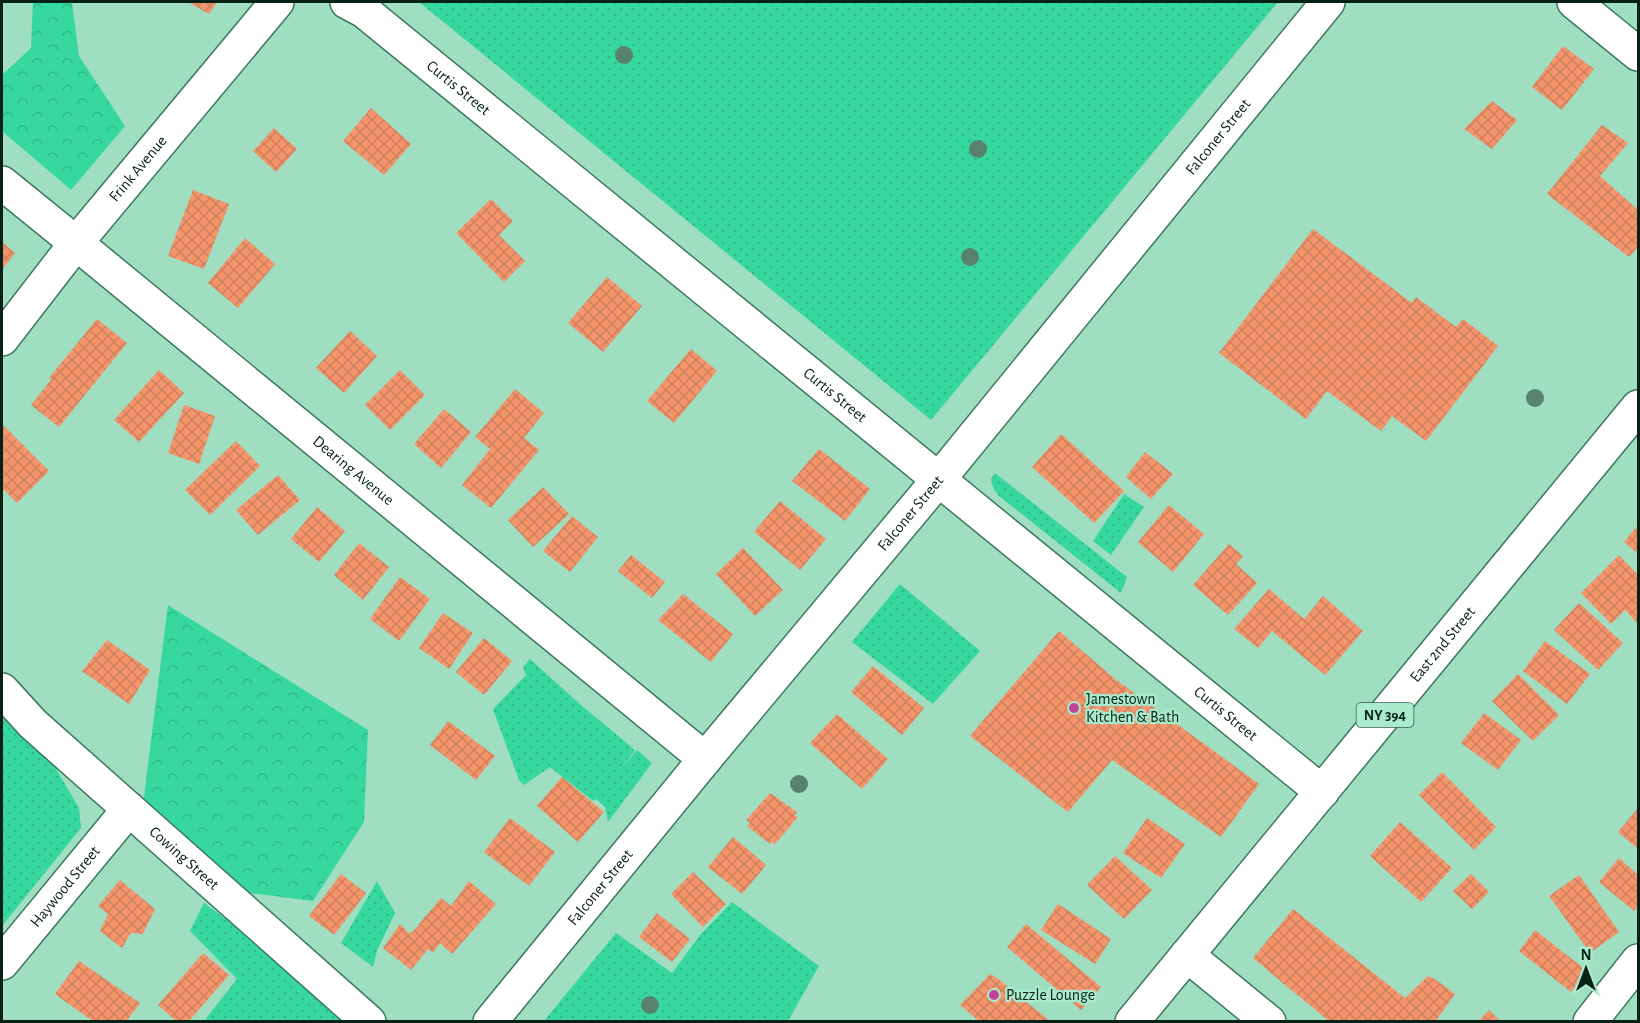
<svg xmlns="http://www.w3.org/2000/svg" width="1640" height="1023" viewBox="0 0 1640 1023" font-family="'Alegreya Sans',sans-serif">
<defs>
<pattern id="grass-dots" width="8" height="8" patternUnits="userSpaceOnUse" patternTransform="scale(1.5)"><rect width="8" height="8" fill="#37d8a0"/><path d="M2 2h.1M6 6h.1" fill="none" stroke="#2fb989" stroke-width="1.8" stroke-linecap="round"/></pattern>
<pattern id="forest-crowns" width="20" height="18" patternUnits="userSpaceOnUse" patternTransform="scale(1.5)"><rect width="20" height="18" fill="#37d8a0"/><path d="M2 6a3 3 0 1 1 6 0M12 15a3 3 0 1 1 6 0" fill="none" stroke="#2fb989"/></pattern>
<pattern id="building-cross-hatch" width="8" height="8" patternUnits="userSpaceOnUse" patternTransform="scale(1.5)"><rect width="8" height="8" fill="#f4956b"/><path d="M0 0l8 8M0 8l8-8" fill="none" stroke="#d0805c"/></pattern>
</defs>
<rect width="100%" height="100%" fill="#9fdec1"/>
<g fill="url(#grass-dots)">
<polygon points="419,2 1278,2 931,420"/>
<path d="M995,473L1127,577L1121,593L999,496C994,490 992,486 991,479Z"/>
<polygon points="1124,494 1144,507 1111,555 1093,541"/>
<polygon points="900,584 980,651 933,704 852,642"/>
<polygon points="530,659 581,705 635,750 621,768 637,750 652,763 608,822 605,807 596,799 593,801 550,767 524,785 519,780 493,709 526,675 523,667"/>
<polygon points="2,708 46,752 79,808 81,828 2,926"/>
<polygon points="377,881 395,913 377,951 373,967 341,943"/>
<polygon points="732,902 819,966 788,1021 544,1021 616,933 672,973 701,934"/>
<polygon points="204,903 262,946 346,1021 204,1021 237,979 190,931"/>
</g>
<g fill="url(#forest-crowns)">
<polygon points="33,2 72,2 79,56 125,126 71,190 2,131 2,75 31,48"/>
<polygon points="168,605 368,730 364,822 313,901 250,893 143,805"/>
</g>
<g fill="url(#building-cross-hatch)">
<polygon points="188,2 217,2 209,14"/>
<polygon points="1563,46 1594,69 1562,110 1532,87"/>
<polygon points="1492,101 1517,120 1492,149 1464,129"/>
<polygon points="371,108 411,144 384,175 343,141"/>
<polygon points="1602,125 1628,143 1600,176 1638,210 1638,247 1629,257 1547,194"/>
<polygon points="274,128 297,149 276,172 253,151"/>
<polygon points="193,190 229,204 204,269 168,256"/>
<polygon points="491,199 513,221 499,235 525,261 504,282 456,233"/>
<polygon points="1313,229 1412,303 1416,297 1456,327 1463,319 1498,346 1426,441 1392,416 1381,431 1327,391 1306,419 1219,353"/>
<polygon points="245,238 275,264 238,308 208,283"/>
<polygon points="2,242 15,253 2,270"/>
<polygon points="607,277 642,306 603,352 568,323"/>
<polygon points="97,319 127,343 59,427 31,405 51,380 49,378"/>
<polygon points="350,331 377,356 344,393 316,368"/>
<polygon points="691,349 717,371 674,423 647,401"/>
<polygon points="159,370 184,393 139,442 114,420"/>
<polygon points="400,370 425,395 390,430 365,405"/>
<polygon points="515,389 544,413 524,438 539,450 491,508 462,485 490,449 475,437"/>
<polygon points="184,405 215,416 199,464 168,453"/>
<polygon points="444,409 471,432 441,468 414,444"/>
<polygon points="2,424 49,471 17,503 2,488"/>
<polygon points="1061,434 1124,491 1094,523 1032,467"/>
<polygon points="236,441 260,466 210,515 185,490"/>
<polygon points="819,449 870,489 845,521 792,481"/>
<polygon points="1145,452 1173,474 1151,499 1126,477"/>
<polygon points="278,475 300,500 258,535 236,510"/>
<polygon points="543,487 569,514 533,547 508,520"/>
<polygon points="780,501 826,539 800,570 754,532"/>
<polygon points="1169,505 1204,534 1173,572 1138,542"/>
<polygon points="317,507 345,531 319,562 291,539"/>
<polygon points="572,516 598,537 570,572 543,551"/>
<polygon points="1638,525 1638,554 1624,542"/>
<polygon points="359,543 389,567 363,600 334,575"/>
<polygon points="1229,544 1243,556 1236,564 1257,583 1228,615 1193,585"/>
<polygon points="743,548 783,590 755,616 716,574"/>
<polygon points="631,555 665,582 652,598 618,571"/>
<polygon points="1619,555 1638,575 1638,624 1625,610 1611,624 1581,593"/>
<polygon points="400,577 430,599 399,641 370,619"/>
<polygon points="1269,589 1304,619 1323,596 1363,631 1325,675 1272,631 1258,648 1234,629"/>
<polygon points="683,594 733,634 711,662 658,620"/>
<polygon points="1579,603 1623,643 1598,670 1554,630"/>
<polygon points="443,613 473,633 449,669 419,648"/>
<polygon points="1059,631 1115,679 1259,784 1221,837 1112,760 1068,812 970,736"/>
<polygon points="484,638 512,661 484,695 456,672"/>
<polygon points="107,640 150,670 129,704 82,671"/>
<polygon points="1545,641 1590,674 1567,704 1523,671"/>
<polygon points="873,666 924,708 902,735 851,692"/>
<polygon points="1518,674 1559,715 1533,741 1492,701"/>
<polygon points="1484,713 1521,740 1498,770 1461,743"/>
<polygon points="837,714 888,759 862,789 810,743"/>
<polygon points="448,721 495,756 476,780 430,745"/>
<polygon points="1442,772 1496,827 1474,850 1419,795"/>
<polygon points="562,777 604,812 578,842 537,806"/>
<polygon points="770,793 797,812 794,815 798,817 774,845 772,841 770,844 747,826 750,823 746,820"/>
<polygon points="1638,808 1638,849 1618,832"/>
<polygon points="510,818 555,852 529,886 484,852"/>
<polygon points="1147,818 1185,844 1161,878 1123,853"/>
<polygon points="1400,822 1452,868 1421,902 1370,856"/>
<polygon points="733,837 766,865 742,894 708,867"/>
<polygon points="1115,856 1152,890 1124,919 1087,885"/>
<polygon points="1619,858 1638,875 1638,905 1634,911 1599,882"/>
<polygon points="693,872 726,904 703,927 671,894"/>
<polygon points="341,874 366,893 334,935 309,916"/>
<polygon points="1471,874 1489,892 1472,909 1453,891"/>
<polygon points="1579,875 1619,932 1590,953 1549,896"/>
<polygon points="120,880 155,909 143,934 131,933 122,948 100,931 108,914 98,906"/>
<polygon points="469,881 496,904 452,954 440,943 433,953 428,949 411,970 383,948 400,924 410,934 419,925 419,924 441,898 451,906"/>
<polygon points="1058,904 1111,939 1095,964 1041,930"/>
<polygon points="1293,909 1405,998 1428,976 1436,980 1455,994 1435,1022 1330,1022 1253,958"/>
<polygon points="657,913 690,939 672,962 639,937"/>
<polygon points="1026,924 1101,987 1081,1010 1007,947"/>
<polygon points="1535,930 1587,971 1571,992 1519,951"/>
<polygon points="203,953 229,975 188,1022 177,1022 158,1005"/>
<polygon points="79,961 140,1003 126,1022 94,1022 55,994"/>
<polygon points="990,974 997,978 1051,1022 980,1022 960,1005"/>
<polygon points="1489,1010 1501,1022 1478,1022"/>
</g>
<g fill="none" stroke-linecap="round" stroke-linejoin="round">
<g stroke="#3c7960" stroke-width="36">
<g id="minor">
<path id="s1" d="M347,2L364,11L1322,792"/>
<polyline points="1574,2 1638,54"/>
<path id="s2" d="M2,183L76,243L705,759"/>
<path id="s3" d="M2,339L76,243L277,2"/>
<path id="s4" d="M2,690L33,724L369,1022"/>
<polyline points="1187,955 1269,1022"/>
<path id="s5" d="M2,963L129,809"/>
<path id="s6" d="M490,1022L705,759L939,479L1328,2"/>
<polyline points="1590,1022 1638,961"/>
</g>
</g>
<g stroke="#3c7960" stroke-width="36">
<g id="major">
<path id="s7" d="M1132,1022L1638,407"/>
</g>
</g>
<use href="#minor" stroke="#fff" stroke-width="33"/>
<use href="#major" stroke="#fff" stroke-width="33"/>
</g>
<g fill="#58826f">
<circle cx="624" cy="55" r="9"/>
<circle cx="978" cy="149" r="9"/>
<circle cx="970" cy="257" r="9"/>
<circle cx="1535" cy="398" r="9"/>
<circle cx="799" cy="784" r="9"/>
<circle cx="650" cy="1005" r="9"/>
</g>
<g fill="#c04595" stroke="#abebcd" stroke-width="2">
<circle cx="1074" cy="708" r="6"/>
<circle cx="994" cy="995" r="6"/>
</g>
<g text-anchor="middle" dominant-baseline="central" stroke-width="4.5" stroke-linejoin="round" paint-order="stroke">
<rect fill="#abebcd" stroke="#385e4e" stroke-width="1.5" x="1356.5" y="703" width="57" height="24" rx="4.5"/>
<g font-size="15" font-weight="bold" fill="#072117">
<text x="1385" y="715">NY 394</text>
</g>
<g font-size="16" fill="#072117" stroke="#abebcd">
<text stroke="none"><textPath href="#s1" startOffset="141">Curtis Street</textPath></text>
<text stroke="none"><textPath href="#s6" startOffset="1146">Falconer Street</textPath></text>
<text stroke="none"><textPath href="#s3" startOffset="218">Frink Avenue</textPath></text>
<text stroke="none"><textPath href="#s1" startOffset="627">Curtis Street</textPath></text>
<text stroke="none"><textPath href="#s2" startOffset="454">Dearing Avenue</textPath></text>
<text stroke="none"><textPath href="#s6" startOffset="660">Falconer Street</textPath></text>
<text stroke="none"><textPath href="#s7" startOffset="489">East 2nd Street</textPath></text>
<text stroke="none"><textPath href="#s1" startOffset="1131">Curtis Street</textPath></text>
<text stroke="none"><textPath href="#s4" startOffset="248">Cowing Street</textPath></text>
<text stroke="none"><textPath href="#s5" startOffset="99">Haywood Street</textPath></text>
<text stroke="none"><textPath href="#s6" startOffset="174">Falconer Street</textPath></text>
</g>
<g font-size="16" fill="#072117" stroke="#abebcd" text-anchor="start">
<text x="1086" y="699">Jamestown<tspan x="1086" dy="18">Kitchen &amp; Bath</tspan></text>
<text x="1006" y="995">Puzzle Lounge</text>
</g>
</g>
<rect width="1640" height="1023" fill="none" stroke="#072117" stroke-width="6"/>
<g transform="translate(1586 969)" stroke="#abebcd" stroke-width="4.5" paint-order="stroke">
<path d="M0-4.5L10 22L0 15L-10 22Z" fill="#072117"/>
<text y="-9" font-size="16" font-weight="bold" text-anchor="middle" fill="#072117">N</text>
</g>
</svg>
